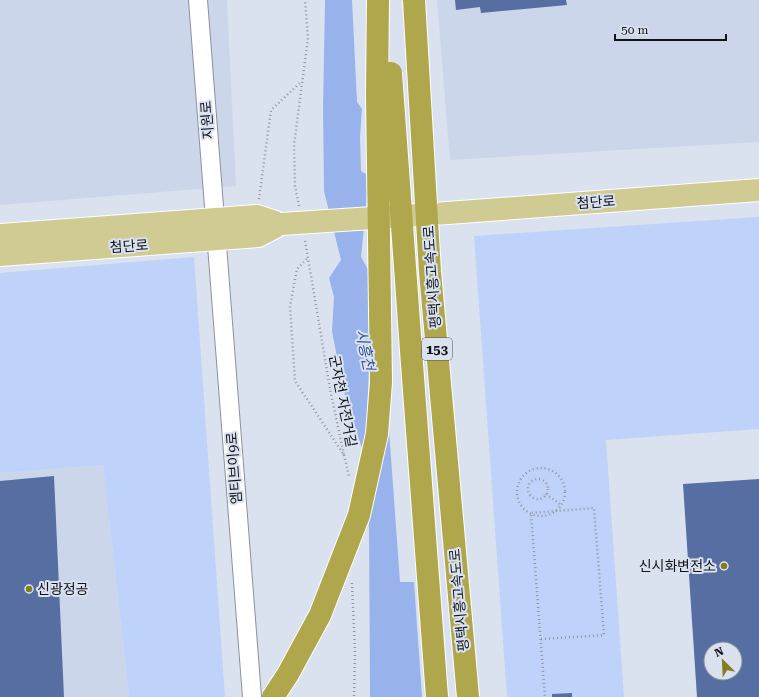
<svg xmlns="http://www.w3.org/2000/svg" width="759" height="697" viewBox="0 0 759 697" font-family="'Roboto Serif','Noto Sans KR',serif">
<rect width="100%" height="100%" fill="#dae2f0"/>
<g fill="#ccd6eb">
<polygon points="0,0 227,0 236,186 0,205"/>
<polygon points="437,0 759,0 759,142 450,160"/>
<polygon points="103,465 129,697 0,697 0,473"/>
</g>
<g fill="#bfd2f9">
<polygon points="759,217 759,429 606,440 624,697 507,697 474,236"/>
<polygon points="194,257 225,697 129,697 103,465 0,473 0,273"/>
</g>
<polygon fill="#98b3eb" points="325,0 352,0 357,102 362,109 360,137 361,171 369,176 361,257 378,287 377,329 416,431 430,697 370,697 369,529 366,461 343,389 332,331 334,297 329,278 341,260 324,191 323,107"/>
<polygon fill="#dae2f0" points="371,325 379,328 418,430 432,697 422,697 414,582 400,582 388,416 367,415"/>
<g fill="#566ea2" fill-rule="evenodd">
<polygon points="455,0 566,0 567,5 481,13 480,7 456,10"/>
<polygon points="54,476 64,697 0,697 0,481"/>
<path d="M759,479V697H697L683,484ZM711,649H735V673H711Z"/>
<polygon points="572,693 572,697 552,697 552,694"/>
</g>
<g fill="none" stroke-linecap="round" stroke-linejoin="round">
<g stroke="#8b919e" stroke-width="20">
<polyline id="minor" points="198,0 252,697"/>
</g>
<g stroke="#fff" stroke-width="24">
<g id="major">
<polyline points="434,214 759,190"/>
<polyline points="0,235 257,216 281,224"/>
<polyline points="0,255 258,236 281,224"/>
</g>
</g>
<g stroke="#9196a1" stroke-width="2.5" stroke-dasharray="1 3" stroke-linecap="butt">
<polyline points="259,199 271,110 301,82"/>
<polyline points="299,206 295,186 294,145 308,38 305,0"/>
<polyline points="305,241 308,258 330,389 344,455 295,381 290,306 297,269 308,258"/>
<polyline points="344,455 349,476"/>
<circle cx="541" cy="492" r="24"/>
<circle cx="538" cy="489" r="10"/>
<polyline points="546,494 561,505"/>
<polyline points="352,583 355,651 354,697"/>
<polyline points="541,639 604,635 594,508 531,513 545,697"/>
</g>
<use href="#minor" stroke="#fff" stroke-width="18"/>
<use href="#major" stroke="#d0ca93" stroke-width="22"/>
<g stroke="#fff" stroke-width="24" stroke-linecap="butt">
<polyline id="major-bridge" points="281,224 434,214"/>
</g>
<g stroke="#fff" stroke-width="24" stroke-linecap="butt">
<g id="highway-bridge">
<polyline points="414,0 430,272 468,697"/>
<polyline points="391,73 412,364 437,697"/>
<polyline points="273,697 288,674 320,615 359,515 377,434 381,382 377,94 378,0"/>
</g>
</g>
<use href="#major-bridge" stroke="#d0ca93" stroke-width="22"/>
<use href="#highway-bridge" stroke="#b0a64b" stroke-width="22"/>
</g>
<g fill="#867d23" stroke="#dae2f0" stroke-width="1.5">
<circle cx="724" cy="566" r="4"/>
<circle cx="29" cy="589" r="4"/>
</g>
<g text-anchor="middle" dominant-baseline="central" stroke-width="4" stroke-linejoin="round" paint-order="stroke">
<rect fill="#dae2f0" stroke="#4d5159" stroke-width="1" x="422" y="338" width="30" height="22" rx="3"/>
<g font-size="13" font-weight="bold" fill="#111318">
<text x="437" y="349">153</text>
</g>
<g font-size="14" fill="#111318" stroke="#dae2f0">
<text transform="translate(207 120) rotate(-94)">지원로</text>
<text transform="translate(596 202) rotate(-4)">첨단로</text>
<text transform="translate(129 246) rotate(-4)">첨단로</text>
<text transform="translate(432 277) rotate(-94)">평택시흥고속도로</text>
<text transform="translate(343 401) rotate(79)">군자천 자전거길</text>
<text transform="translate(234 468) rotate(-94)">엠티브이9로</text>
<text transform="translate(459 600) rotate(-95)">평택시흥고속도로</text>
</g>
<g font-size="14" fill="#111318" stroke="#dae2f0" text-anchor="end">
<text x="716" y="566">신시화변전소</text>
<text x="37" y="589" text-anchor="start">신광정공</text>
</g>
<g font-size="15" font-style="italic" fill="#345195" stroke="#dae2f0">
<text transform="translate(365 350) rotate(78)">시흥천</text>
</g>
</g>
<g transform="translate(723 661) rotate(336)"><circle r="19" fill="#dae2f0" stroke="#8a8f9a"/>
<path d="M0-3L7 15L0 10L-7 15Z" fill="#867d23"/>
<text y="-6" font-size="11" font-weight="bold" text-anchor="middle" fill="#111318">N</text>
</g>
<path d="M615 34v6h111v-6" fill="none" stroke="#111318" stroke-width="2"/>
<text x="621" y="34" font-size="12" fill="#111318" stroke="#dae2f0" stroke-width="3" paint-order="stroke">50 m</text>
</svg>
